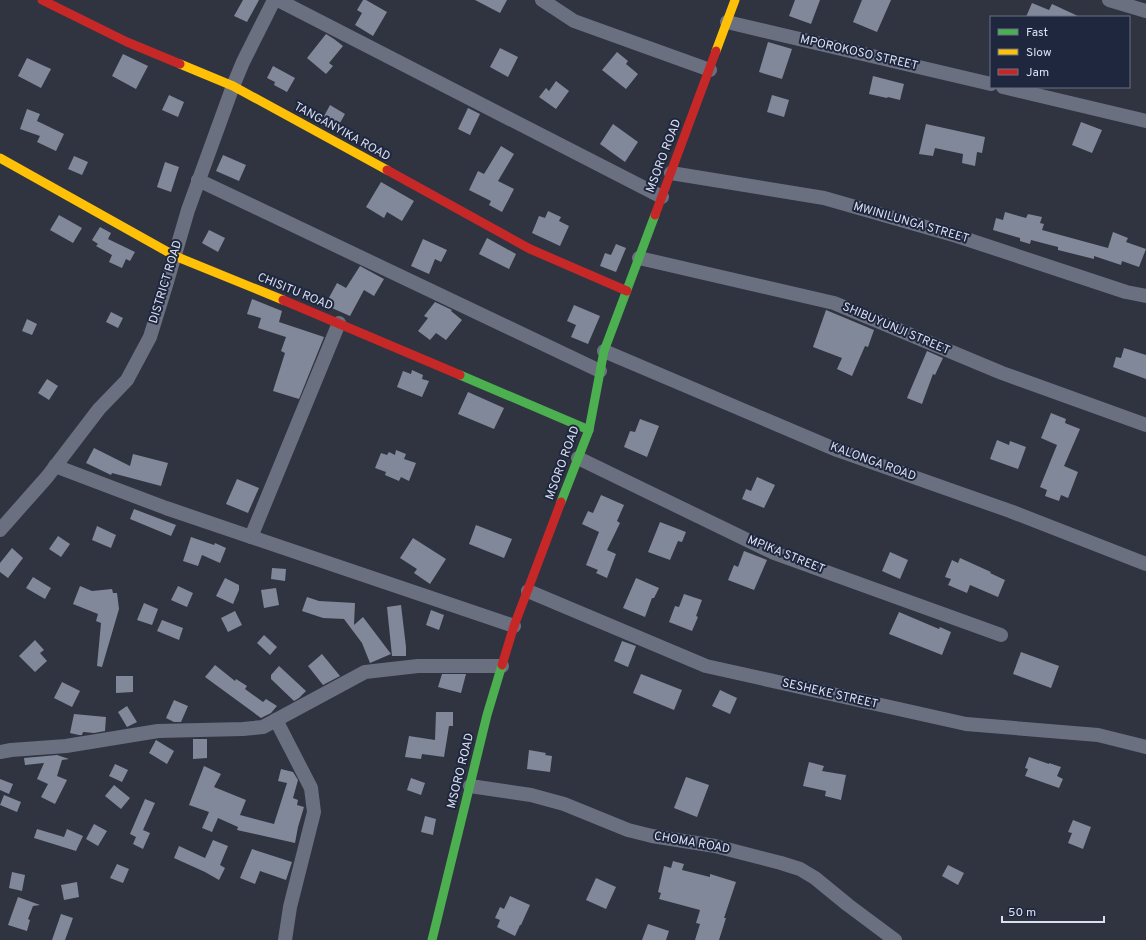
<svg xmlns="http://www.w3.org/2000/svg" width="1146" height="940" viewBox="0 0 1146 940" font-family="Overpass,sans-serif">
<rect width="100%" height="100%" fill="#303441"/>
<g fill="#81889a">
<polygon points="243,0 259,0 247,22 234,16"/>
<polygon points="363,0 366,0 387,12 373,36 355,25 362,13 357,10"/>
<polygon points="475,0 507,0 500,13"/>
<polygon points="795,0 820,0 811,24 789,16"/>
<polygon points="862,0 891,0 877,32 853,22"/>
<polygon points="1032,3 1049,10 1052,4 1080,17 1026,17"/>
<polygon points="326,34 334,39 343,46 329,63 333,66 326,74 307,58"/>
<polygon points="768,42 792,49 782,79 759,72"/>
<polygon points="500,48 518,57 508,77 490,67"/>
<polygon points="617,52 628,61 626,64 638,74 626,89 602,70"/>
<polygon points="123,54 148,66 136,89 112,76"/>
<polygon points="27,58 51,69 41,88 18,76"/>
<polygon points="273,66 295,78 287,92 274,85 275,82 267,78"/>
<polygon points="873,76 904,84 900,100 888,97 887,98 869,94"/>
<polygon points="556,81 569,91 556,109 539,97 546,88 549,91"/>
<polygon points="169,95 184,102 178,117 162,110"/>
<polygon points="772,95 789,100 784,117 767,112"/>
<polygon points="330,105 345,114 336,130 321,122"/>
<polygon points="468,108 480,114 470,135 458,129"/>
<polygon points="27,109 40,114 37,121 64,134 56,151 37,142 40,136 20,129"/>
<polygon points="1081,122 1102,130 1092,153 1072,145"/>
<polygon points="613,124 638,142 625,162 600,144"/>
<polygon points="926,124 985,137 982,153 977,152 975,166 962,163 963,154 935,148 933,156 919,154"/>
<polygon points="501,146 514,154 498,181 514,189 502,212 489,205 491,201 469,190 478,171 484,174"/>
<polygon points="223,155 246,165 239,181 216,171"/>
<polygon points="74,156 88,162 82,175 68,169"/>
<polygon points="165,162 179,167 171,192 157,187"/>
<polygon points="381,182 414,201 402,221 387,212 384,218 366,207"/>
<polygon points="548,211 561,217 559,221 569,226 560,246 532,233 539,216 545,218"/>
<polygon points="1005,212 1026,218 1028,214 1042,217 1040,223 1044,224 1042,230 1108,248 1113,232 1128,238 1126,242 1146,249 1139,267 1122,261 1121,265 1094,256 1094,259 1058,250 1058,247 1031,240 1030,244 1020,241 1020,238 993,230 996,218 1003,220"/>
<polygon points="59,215 82,228 73,243 50,230"/>
<polygon points="100,227 111,233 108,239 135,252 130,261 126,259 122,268 109,262 112,255 96,246 98,244 92,240"/>
<polygon points="209,230 225,238 218,252 202,243"/>
<polygon points="487,238 516,254 509,269 479,254"/>
<polygon points="423,239 447,250 441,262 435,259 429,274 411,266"/>
<polygon points="616,244 626,248 616,272 600,266 605,253 611,255"/>
<polygon points="360,266 384,279 374,296 364,290 350,316 325,305 337,283 346,288"/>
<polygon points="252,299 282,311 279,322 324,337 299,399 273,391 285,353 281,351 286,337 258,328 261,318 247,314"/>
<polygon points="435,302 452,310 451,311 462,320 446,340 436,333 430,340 418,331 428,318 424,316"/>
<polygon points="574,305 600,316 588,344 571,337 576,325 567,321"/>
<polygon points="826,310 874,330 868,347 865,346 852,376 837,369 842,358 813,347"/>
<polygon points="111,312 123,318 118,328 106,322"/>
<polygon points="27,319 37,324 32,335 22,331"/>
<polygon points="1124,348 1146,355 1146,379 1113,367 1116,357 1121,358"/>
<polygon points="927,351 943,358 935,375 933,374 922,404 907,398"/>
<polygon points="412,370 423,375 422,379 429,381 422,397 397,387 403,371 411,374"/>
<polygon points="47,379 58,386 49,400 38,393"/>
<polygon points="468,392 504,408 494,429 458,414"/>
<polygon points="1051,413 1066,419 1065,423 1080,429 1064,466 1078,472 1068,498 1061,495 1059,501 1045,496 1047,490 1040,487 1057,445 1041,438"/>
<polygon points="640,419 659,426 647,457 624,447 630,431 635,432"/>
<polygon points="997,440 1009,445 1010,441 1026,447 1018,469 990,459"/>
<polygon points="94,448 130,466 133,454 168,463 161,486 112,473 111,475 86,463"/>
<polygon points="396,450 406,454 404,459 416,463 409,481 401,477 399,481 385,475 386,472 375,468 381,453 387,455 389,452 395,455"/>
<polygon points="757,477 775,485 764,508 742,499 746,489 751,491"/>
<polygon points="237,479 259,488 248,513 226,504"/>
<polygon points="601,495 624,505 617,521 620,523 607,550 616,554 607,578 596,573 598,570 586,565 599,532 582,524 588,511 593,513"/>
<polygon points="134,509 176,525 171,536 130,519"/>
<polygon points="660,522 686,532 682,542 678,541 670,560 648,552"/>
<polygon points="476,525 512,539 504,558 469,544"/>
<polygon points="97,526 116,535 111,548 92,540"/>
<polygon points="58,536 70,544 61,557 49,549"/>
<polygon points="191,537 214,545 215,543 226,548 220,563 202,555 198,566 183,561"/>
<polygon points="413,538 446,559 430,584 414,573 417,569 400,558"/>
<polygon points="12,548 23,558 8,578 0,572 0,563"/>
<polygon points="744,551 767,560 754,590 728,580 734,565 738,567"/>
<polygon points="890,552 908,560 900,579 882,571"/>
<polygon points="960,558 991,572 990,573 1005,580 998,597 970,585 967,593 948,585 951,579 945,577 952,560 958,563"/>
<polygon points="272,568 286,569 285,581 271,579"/>
<polygon points="33,577 51,588 45,599 26,588"/>
<polygon points="225,578 239,585 239,590 233,604 216,596"/>
<polygon points="636,578 659,588 654,598 652,598 645,617 623,608"/>
<polygon points="80,586 92,591 112,589 113,593 117,593 119,609 102,667 97,666 101,623 96,621 98,614 73,604"/>
<polygon points="178,586 193,593 187,607 171,600"/>
<polygon points="276,588 279,605 264,608 261,590"/>
<polygon points="684,594 702,600 696,616 698,617 692,631 669,622 675,606 679,607"/>
<polygon points="307,597 319,601 355,603 354,625 363,617 391,654 370,663 362,643 344,619 323,618 302,611"/>
<polygon points="144,603 158,609 152,625 137,620"/>
<polygon points="401,605 406,647 406,656 392,656 387,607"/>
<polygon points="431,610 444,615 439,630 426,625"/>
<polygon points="235,611 242,625 228,632 221,618"/>
<polygon points="899,612 939,629 940,627 951,632 942,655 889,634"/>
<polygon points="162,620 183,628 179,640 157,631"/>
<polygon points="264,635 277,647 270,655 257,643"/>
<polygon points="35,640 44,650 40,653 47,661 35,672 19,656"/>
<polygon points="622,641 636,646 628,667 614,661"/>
<polygon points="1021,652 1059,666 1051,688 1013,674"/>
<polygon points="322,654 340,676 323,685 308,666"/>
<polygon points="215,665 235,681 236,679 247,686 245,689 263,702 266,699 277,706 271,713 261,718 205,677"/>
<polygon points="279,666 306,691 299,698 294,701 271,679 271,675"/>
<polygon points="442,674 466,674 461,693 438,687"/>
<polygon points="641,674 682,690 674,710 633,693"/>
<polygon points="116,676 133,676 133,692 116,693"/>
<polygon points="62,682 80,691 72,707 54,698"/>
<polygon points="720,690 737,698 730,714 712,706"/>
<polygon points="174,700 188,706 181,722 174,722 166,718"/>
<polygon points="127,706 137,722 127,727 118,712"/>
<polygon points="436,712 453,712 453,726 449,726 444,757 422,754 421,759 405,757 409,736 435,740"/>
<polygon points="74,714 106,717 105,731 94,733 83,732 82,735 79,735 70,733"/>
<polygon points="193,739 207,739 207,758 193,759"/>
<polygon points="156,740 174,751 167,764 149,753"/>
<polygon points="529,750 546,753 545,755 552,756 550,772 527,769"/>
<polygon points="57,755 69,759 62,760 57,776 67,780 55,804 41,797 48,784 37,779 44,763 25,765 24,758"/>
<polygon points="1029,757 1049,764 1049,763 1061,767 1057,776 1063,779 1059,788 1025,776 1028,769 1025,768"/>
<polygon points="809,762 824,766 822,771 846,775 841,800 825,796 826,791 803,786"/>
<polygon points="115,764 128,770 122,782 109,776"/>
<polygon points="204,766 221,774 214,787 246,800 240,815 274,824 287,783 278,781 281,769 293,772 298,780 293,798 298,800 297,805 304,807 298,827 295,843 237,830 238,827 218,818 212,832 202,828 209,812 189,805"/>
<polygon points="686,777 709,785 697,817 674,808"/>
<polygon points="411,778 425,783 421,795 407,790"/>
<polygon points="0,779 13,784 9,794 0,790"/>
<polygon points="114,785 130,798 121,809 105,796"/>
<polygon points="4,795 21,802 17,812 0,805"/>
<polygon points="145,799 155,803 143,830 150,833 143,849 133,844 136,837 130,834"/>
<polygon points="425,816 436,819 433,835 421,832"/>
<polygon points="1073,820 1091,827 1083,849 1068,843 1072,833 1068,832"/>
<polygon points="94,824 107,831 98,846 86,839"/>
<polygon points="37,829 64,837 67,829 83,836 76,851 34,838"/>
<polygon points="213,840 228,846 220,865 225,868 219,880 205,872 174,858 179,846 205,858"/>
<polygon points="252,849 292,862 286,880 260,871 255,884 240,878"/>
<polygon points="673,861 684,864 682,870 710,877 710,874 736,882 724,918 726,918 719,940 695,940 700,924 696,923 700,910 659,899 661,893 658,892 664,866 671,868"/>
<polygon points="117,864 129,869 123,883 110,878"/>
<polygon points="948,865 964,873 958,885 942,876"/>
<polygon points="12,872 25,875 22,891 9,888"/>
<polygon points="596,878 616,887 606,909 586,900"/>
<polygon points="77,882 79,897 64,900 61,885"/>
<polygon points="510,896 530,905 521,925 520,925 515,936 497,927 500,920 495,918 500,907 504,909"/>
<polygon points="18,897 40,905 33,906 28,919 30,920 27,931 8,925"/>
<polygon points="61,914 73,918 65,940 52,940"/>
<polygon points="648,924 669,931 666,940 642,940"/>
</g>
<g fill="none" stroke-linecap="round" stroke-linejoin="round">
<g stroke="#6b7081" stroke-width="14">
<polyline points="278,0 662,197"/>
<polyline points="542,0 574,21 710,70"/>
<polyline points="1109,0 1146,11"/>
<polyline points="727,22 991,84"/>
<polyline points="1003,87 1146,121"/>
<polyline points="671,173 824,198 957,236 1126,292 1146,296"/>
<polyline points="198,180 600,371"/>
<polyline points="639,258 834,303 1002,373 1146,425"/>
<polyline points="604,351 837,450 1010,511 1146,564"/>
<polyline points="578,458 774,553 1001,635"/>
<polyline points="55,466 166,508 514,626"/>
<polyline points="0,530 47,477 99,409 127,380 150,337 167,282 188,210 233,86 243,62 274,0"/>
<polyline points="251,537 339,323"/>
<polyline points="528,591 706,666 966,724 1098,735 1146,747"/>
<polyline points="276,720 311,788 314,812 290,907 285,940"/>
<polyline points="0,752 11,750 66,746 158,731 243,729 263,727 365,672 418,666 502,666"/>
<polyline points="470,786 531,795 564,804 628,830 652,836 715,846 781,863 800,869 815,878 848,905 895,940"/>
</g>
<g stroke="#4caf50" stroke-width="9">
<polyline points="460,375 589,430"/>
<polyline points="561,502 589,430 604,351 655,215"/>
<polyline points="432,940 487,715 502,665"/>
</g>
<g stroke="#ffc107" stroke-width="9">
<polyline points="716,51 735,0"/>
<polyline points="180,64 233,86 387,170"/>
<polyline points="0,158 175,256 283,300"/>
</g>
<g stroke="#c62828" stroke-width="9">
<polyline points="42,0 127,42 180,64"/>
<polyline points="387,170 530,249 627,291"/>
<polyline points="655,215 716,51"/>
<polyline points="283,300 460,375"/>
<polyline points="502,665 514,626 561,502"/>
</g>
</g>
<g text-anchor="middle" dominant-baseline="central" stroke-width="4" stroke-linejoin="round" paint-order="stroke">
<g font-size="12" fill="#dae0f0" stroke="#1f273e">
<text transform="translate(859 53) rotate(13)">MPOROKOSO STREET</text>
<text transform="translate(342 132) rotate(29)">TANGANYIKA ROAD</text>
<text transform="translate(664 156) rotate(-69)">MSORO ROAD</text>
<text transform="translate(911 223) rotate(16)">MWINILUNGA STREET</text>
<text transform="translate(166 282) rotate(-73)">DISTRICT ROAD</text>
<text transform="translate(295 292) rotate(22)">CHISITU ROAD</text>
<text transform="translate(896 329) rotate(23)">SHIBUYUNJI STREET</text>
<text transform="translate(873 462) rotate(20)">KALONGA ROAD</text>
<text transform="translate(563 463) rotate(-70)">MSORO ROAD</text>
<text transform="translate(786 555) rotate(22)">MPIKA STREET</text>
<text transform="translate(830 694) rotate(13)">SESHEKE STREET</text>
<text transform="translate(461 771) rotate(-76)">MSORO ROAD</text>
<text transform="translate(692 843) rotate(10)">CHOMA ROAD</text>
</g>
</g>
<rect x="990" y="16" width="140" height="72" fill="#1f273e" stroke="#6a7185"/>
<rect x="998" y="29" width="20" height="6" fill="#4caf50" stroke="#6a7185"/>
<text x="1026" y="36" font-size="12" fill="#dae0f0">Fast</text>
<rect x="998" y="49" width="20" height="6" fill="#ffc107" stroke="#6a7185"/>
<text x="1026" y="56" font-size="12" fill="#dae0f0">Slow</text>
<rect x="998" y="69" width="20" height="6" fill="#c62828" stroke="#6a7185"/>
<text x="1026" y="76" font-size="12" fill="#dae0f0">Jam</text>
<path d="M1002 916v6h102v-6" fill="none" stroke="#dae0f0" stroke-width="2"/>
<text x="1008" y="916" font-size="12" fill="#dae0f0" stroke="#1f273e" stroke-width="3" paint-order="stroke">50 m</text>
</svg>
